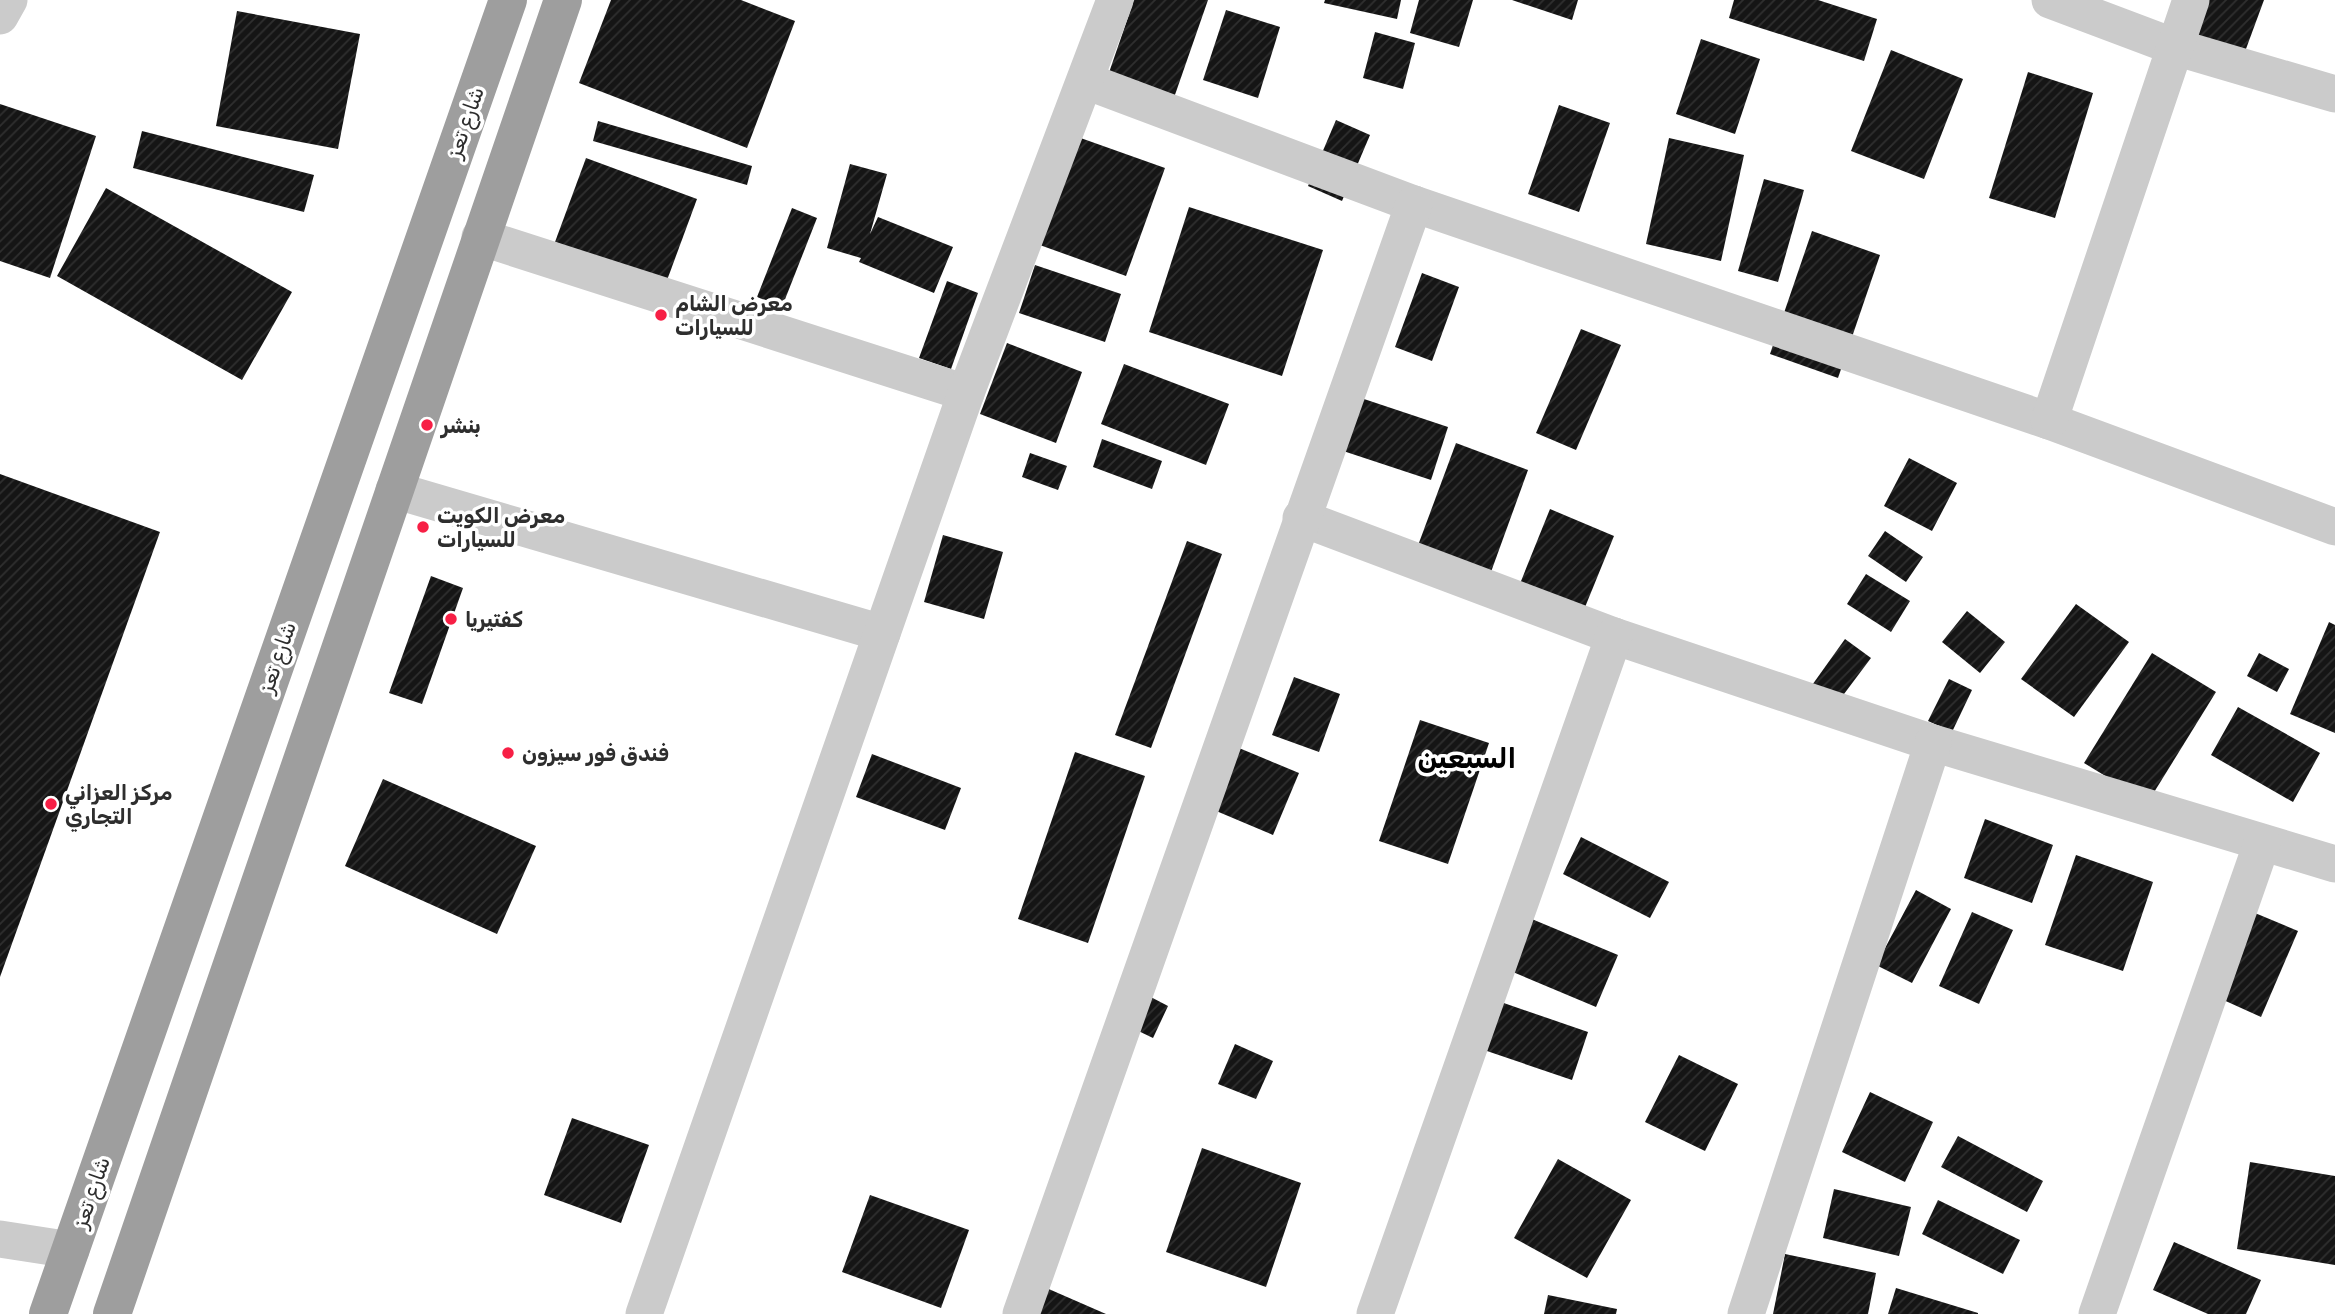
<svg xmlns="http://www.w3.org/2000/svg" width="2335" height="1314" viewBox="0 0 2335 1314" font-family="Rubik,'Noto Naskh Arabic',sans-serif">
<defs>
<pattern id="building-hatch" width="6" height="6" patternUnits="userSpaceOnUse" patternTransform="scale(1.75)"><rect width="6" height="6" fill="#151515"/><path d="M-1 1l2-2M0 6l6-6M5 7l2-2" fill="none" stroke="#2f2f2f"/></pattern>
</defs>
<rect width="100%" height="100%" fill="#fff"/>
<g fill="url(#building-hatch)">
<polygon points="611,0 741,0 795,21 747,148 579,83"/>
<polygon points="1134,0 1208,0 1169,112 1103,90"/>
<polygon points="1325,0 1401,0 1397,19 1324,3"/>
<polygon points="1419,0 1473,0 1459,47 1410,33"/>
<polygon points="1512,0 1578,0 1572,20"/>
<polygon points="1734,0 1818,0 1877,19 1864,61 1729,18"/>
<polygon points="2194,0 2264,0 2236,76 2174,53"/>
<polygon points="1226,10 1280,27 1258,98 1203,80"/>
<polygon points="237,11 360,34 338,149 216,126"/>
<polygon points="1375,32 1415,43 1403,89 1363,78"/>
<polygon points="1701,39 1760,59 1735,134 1676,114"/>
<polygon points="1891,50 1963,79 1924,179 1851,151"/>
<polygon points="2028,72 2093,93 2055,218 1989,198"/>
<polygon points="0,104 96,136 50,278 0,261"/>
<polygon points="1559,105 1610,123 1579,212 1528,194"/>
<polygon points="1336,120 1370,135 1342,201 1308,186"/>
<polygon points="598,121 752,166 747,185 593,141"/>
<polygon points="142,131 314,175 304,212 133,168"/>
<polygon points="1075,136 1165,168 1126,276 1037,244"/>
<polygon points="1669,138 1744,155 1721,261 1646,244"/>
<polygon points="586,158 697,199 666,283 555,242"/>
<polygon points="850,164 887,174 870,234 878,217 953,247 934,293 859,262 861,258 827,248"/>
<polygon points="1764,179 1804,190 1778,282 1738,271"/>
<polygon points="106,188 292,292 242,380 57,276"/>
<polygon points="1189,207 1323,250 1282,376 1149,332"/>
<polygon points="792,208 817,218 782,307 757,297"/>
<polygon points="1812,231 1880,255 1838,378 1770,354"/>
<polygon points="1035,265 1121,294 1105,342 1019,313"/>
<polygon points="1422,273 1459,287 1432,361 1395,347"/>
<polygon points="947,281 978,293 951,369 919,358"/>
<polygon points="1581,329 1621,345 1576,450 1536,433"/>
<polygon points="1007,343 1082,372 1056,443 980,414"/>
<polygon points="1124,364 1229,404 1206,465 1101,424"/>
<polygon points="1340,391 1448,427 1431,480 1322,444"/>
<polygon points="1102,439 1162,461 1152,489 1093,467"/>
<polygon points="1456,443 1528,470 1483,594 1410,567"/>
<polygon points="1030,453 1067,466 1058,490 1022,477"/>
<polygon points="1909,458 1957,483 1932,531 1884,506"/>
<polygon points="0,474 160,532 0,977"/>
<polygon points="1550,509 1614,536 1581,617 1517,591"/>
<polygon points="1885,531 1923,557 1906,582 1868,556"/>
<polygon points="943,535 1003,552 984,619 924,602"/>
<polygon points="1187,541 1222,554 1151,748 1115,735"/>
<polygon points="1866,574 1910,601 1891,632 1847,604"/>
<polygon points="431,576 463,588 422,704 389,693"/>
<polygon points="2076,604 2129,642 2074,717 2021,679"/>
<polygon points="1967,611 2005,642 1980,673 1942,642"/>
<polygon points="2329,622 2335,625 2335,733 2290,714"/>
<polygon points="1845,639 1871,658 1835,706 1810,688"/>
<polygon points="2152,653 2216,692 2148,802 2084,763"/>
<polygon points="2259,653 2289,669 2277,692 2247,676"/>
<polygon points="1294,677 1340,694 1319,752 1272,735"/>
<polygon points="1949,679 1972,690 1952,732 1928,721"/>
<polygon points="2238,707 2320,753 2293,802 2211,755"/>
<polygon points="1420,720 1489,743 1448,864 1379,841"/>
<polygon points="1227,743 1299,773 1273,835 1202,805"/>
<polygon points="1075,752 1145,776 1088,943 1018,919"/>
<polygon points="872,754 961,788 945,830 856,797"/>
<polygon points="383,779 536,846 497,934 345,866"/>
<polygon points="1985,819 2053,845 2032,903 1964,878"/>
<polygon points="1581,837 1669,882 1650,918 1563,874"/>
<polygon points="2076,855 2153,882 2123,971 2045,945"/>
<polygon points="1916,890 1951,909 1912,983 1876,965"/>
<polygon points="1510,910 1618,955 1596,1007 1489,962"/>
<polygon points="1972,912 2013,930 1979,1004 1939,986"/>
<polygon points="2255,913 2298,931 2261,1017 2219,998"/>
<polygon points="1145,994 1168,1006 1153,1038 1130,1027"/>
<polygon points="1498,1001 1588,1032 1572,1080 1481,1049"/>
<polygon points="1235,1044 1273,1061 1256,1099 1218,1084"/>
<polygon points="1679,1055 1738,1084 1705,1151 1645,1122"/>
<polygon points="1870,1092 1933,1122 1905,1182 1842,1152"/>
<polygon points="572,1118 649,1145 621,1223 544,1195"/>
<polygon points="1958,1136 2043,1181 2027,1212 1941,1167"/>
<polygon points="1202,1148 1301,1183 1266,1287 1166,1252"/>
<polygon points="1558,1159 1631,1200 1587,1278 1514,1238"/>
<polygon points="2250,1162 2335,1176 2335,1265 2237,1249"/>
<polygon points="1834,1189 1911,1207 1899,1256 1823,1238"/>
<polygon points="870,1195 969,1230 941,1308 842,1272"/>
<polygon points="1938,1200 2020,1240 2003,1274 1922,1234"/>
<polygon points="2174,1242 2261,1280 2246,1314 2208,1314 2153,1290"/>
<polygon points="1785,1254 1876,1273 1868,1314 1773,1314"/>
<polygon points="1035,1283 1106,1314 1021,1314"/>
<polygon points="1896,1288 1978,1313 1978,1314 1888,1314"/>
<polygon points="1548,1295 1617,1309 1616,1314 1544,1314"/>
</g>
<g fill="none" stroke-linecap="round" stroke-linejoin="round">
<g stroke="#cbcbcb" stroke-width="37">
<polyline points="2050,0 2175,47 2335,94"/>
<polyline points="0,16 9,0"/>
<polyline points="1086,81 1414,204 2049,421 2335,527"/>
<polyline points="480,237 966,393"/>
<polyline points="2049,421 2191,0"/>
<polyline points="394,490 882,633"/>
<polyline points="1301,518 1614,636 1933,743 2335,864"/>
<polyline points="0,1239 71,1250"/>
<polyline points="644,1314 966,393 1115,0"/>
<polyline points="1021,1314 1414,204"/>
<polyline points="1375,1314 1614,636"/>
<polyline points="1746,1314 1933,743"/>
<polyline points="2097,1314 2262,843"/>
</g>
<g stroke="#9e9e9e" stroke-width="38">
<polyline points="48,1314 508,0"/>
<polyline points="112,1314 563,0"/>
</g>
</g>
<g fill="#f71f45" stroke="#fff" stroke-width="2.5">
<circle cx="661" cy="315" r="7"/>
<circle cx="427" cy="425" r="7"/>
<circle cx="423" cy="527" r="7"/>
<circle cx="451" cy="619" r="7"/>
<circle cx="508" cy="753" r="7"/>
<circle cx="51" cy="804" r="7"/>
</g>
<g text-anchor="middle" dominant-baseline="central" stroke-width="7" stroke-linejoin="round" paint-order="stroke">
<g font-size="21" fill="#2e2e2e" stroke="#fff">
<text transform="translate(465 122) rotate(-71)">شارع تعز</text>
<text transform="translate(277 657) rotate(-71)">شارع تعز</text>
<text transform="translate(91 1192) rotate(-71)">شارع تعز</text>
</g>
<g font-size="21" font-weight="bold" fill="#2e2e2e" stroke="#fff" text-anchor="start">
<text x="675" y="303">معرض الشام<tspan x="675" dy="24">للسيارات</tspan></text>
<text x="441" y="425">بنشر</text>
<text x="437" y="515">معرض الكويت<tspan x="437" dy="24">للسيارات</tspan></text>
<text x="465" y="619">كفتيريا</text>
<text x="522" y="753">فندق فور سيزون</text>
<text x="65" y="792">مركز العزاني<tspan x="65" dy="24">التجاري</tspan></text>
</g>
<g font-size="28" font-weight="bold" fill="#000" stroke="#fff">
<text x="1467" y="758">السبعين</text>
</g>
</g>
</svg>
